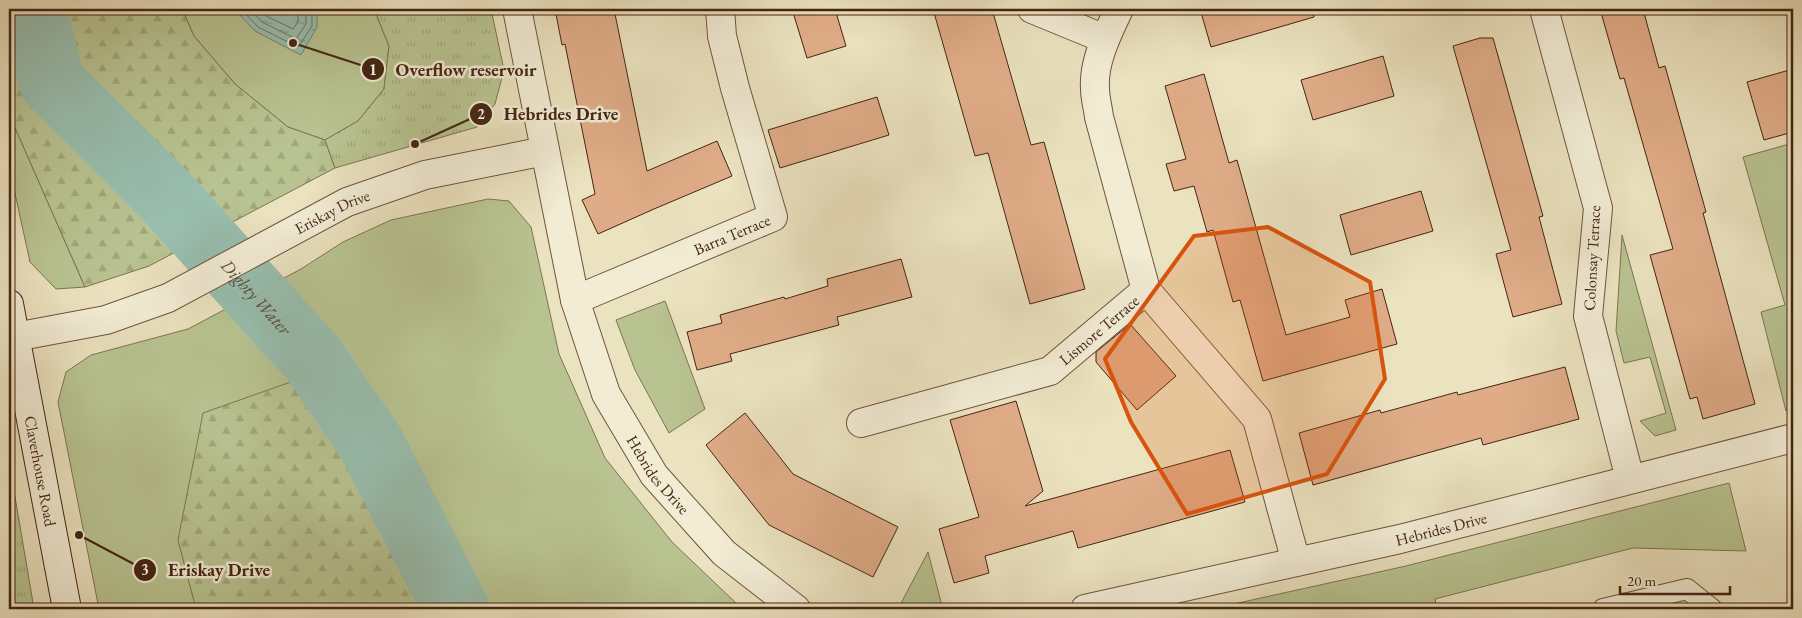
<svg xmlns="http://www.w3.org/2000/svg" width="1802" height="618" viewBox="0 0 1802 618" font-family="'EB Garamond',serif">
<defs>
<pattern id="forest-firs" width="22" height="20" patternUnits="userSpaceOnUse" patternTransform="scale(1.25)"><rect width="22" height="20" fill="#b8c391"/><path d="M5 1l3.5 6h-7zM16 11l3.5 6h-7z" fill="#9fa77c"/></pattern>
<pattern id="park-tufts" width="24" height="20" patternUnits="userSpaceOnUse" patternTransform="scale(1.25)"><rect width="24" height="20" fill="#b8c391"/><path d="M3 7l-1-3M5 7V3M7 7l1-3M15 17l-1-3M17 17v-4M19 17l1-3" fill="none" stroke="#9fa77c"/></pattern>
<pattern id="water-ripples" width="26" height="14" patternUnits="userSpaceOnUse" patternTransform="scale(1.25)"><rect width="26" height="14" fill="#98beaf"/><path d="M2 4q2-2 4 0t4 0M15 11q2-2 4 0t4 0" fill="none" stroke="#7e9a8d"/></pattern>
</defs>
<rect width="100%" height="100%" fill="#ebe2bf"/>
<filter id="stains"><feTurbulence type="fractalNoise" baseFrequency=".004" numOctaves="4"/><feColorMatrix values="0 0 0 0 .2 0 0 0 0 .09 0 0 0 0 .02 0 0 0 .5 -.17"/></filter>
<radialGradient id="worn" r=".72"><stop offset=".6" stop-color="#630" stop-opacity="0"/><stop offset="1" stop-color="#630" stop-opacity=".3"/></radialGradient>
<g fill="#b8c391" stroke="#7e7452">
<polygon points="182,9 374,9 389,46 384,89 358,121 325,140 288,127 235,84 194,36"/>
<polygon points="9,114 85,287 56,289 30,262 9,166"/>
<polygon points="1793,143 1793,274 1792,275 1793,280 1793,405 1786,411 1761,312 1785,305 1743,157"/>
<polygon points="488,199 509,201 531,227 559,354 605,458 672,542 737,604 746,609 99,609 58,402 66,372 91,355 188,329 301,269 343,242 391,220"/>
<polygon points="1622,235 1676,430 1655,436 1640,421 1666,413 1650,357 1624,363 1616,331"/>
<polygon points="665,301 705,409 669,433 635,370 616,320"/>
<polygon points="1729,483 1746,551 1633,548 1435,599 1437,609 1211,609 1406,566"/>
<polygon points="928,552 942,606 898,609"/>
</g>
<g fill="url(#forest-firs)" stroke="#7e7452">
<polygon points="9,9 182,9 194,36 235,84 288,127 325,140 335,168 149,266 85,287 9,114"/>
<polygon points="302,378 420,609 196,609 178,540 203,413"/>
</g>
<g fill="url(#park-tufts)" stroke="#7e7452">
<polygon points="374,9 491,9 504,70 495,104 477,127 335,168 325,140 358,121 384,89 389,46"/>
<polygon points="9,461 34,609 9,609"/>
</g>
<polygon fill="url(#water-ripples)" stroke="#768171" points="234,9 317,9 317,27 301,55 255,31"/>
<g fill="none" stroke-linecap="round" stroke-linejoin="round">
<g stroke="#6e7261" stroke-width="1">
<polyline points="241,9 258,27 298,47 312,26 312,9"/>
<polyline points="250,9 262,22 296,39 306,24 306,9"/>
<polyline points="260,9 266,16 293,29 298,22 298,9"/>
</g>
<path stroke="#98beaf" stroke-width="66" id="s1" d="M33,9L52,82L165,195L314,360L372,445L456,609"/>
</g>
<g fill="#dfac87" stroke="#442513">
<polygon points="555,9 614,9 647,171 717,141 732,176 654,209 598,234 582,200 595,194 565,44 562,45"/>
<polygon points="792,9 835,9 846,46 807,58"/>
<polygon points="933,9 992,9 1031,145 1044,142 1085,289 1030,304 988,153 975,156"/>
<polygon points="1200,9 1313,9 1314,17 1211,47"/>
<polygon points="1600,9 1643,9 1659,68 1665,66 1706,212 1703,213 1755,404 1703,419 1697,397 1690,399 1650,255 1673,249 1624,78 1620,79"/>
<polygon points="1480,38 1493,38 1543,216 1539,217 1562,304 1513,317 1496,254 1511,250 1453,46"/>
<polygon points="1383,56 1394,96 1313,120 1301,80"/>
<polygon points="1793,69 1793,132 1764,140 1747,82"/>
<polygon points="1204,74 1229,163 1237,160 1286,335 1350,317 1345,300 1382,289 1397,344 1263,381 1240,300 1233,302 1213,230 1207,232 1194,186 1174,191 1166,164 1186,159 1165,86"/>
<polygon points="877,97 889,135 780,168 768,130"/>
<polygon points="1421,191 1433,231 1351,255 1340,215"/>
<polygon points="901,259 912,297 837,317 839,325 730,354 732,361 697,370 687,332 722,323 720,315 784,297 785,299 828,286 827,279"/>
<polygon points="1130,324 1176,376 1137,410 1096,362 1096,352"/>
<polygon points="1565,367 1579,419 1483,445 1481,438 1313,485 1299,433 1380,410 1381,413 1457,392 1458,395"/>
<polygon points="1016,401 1043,491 1025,506 1230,450 1245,502 1078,548 1073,531 985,556 989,573 954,583 939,529 979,517 950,420"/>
<polygon points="745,413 793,474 898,527 873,577 769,525 726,471 706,445"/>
</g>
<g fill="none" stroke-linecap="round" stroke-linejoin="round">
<g stroke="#6e543e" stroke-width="22">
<polyline id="lane" points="1603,609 1687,589 1712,609"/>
</g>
<g stroke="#6e543e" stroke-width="30">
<g id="street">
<path id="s2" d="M517,9L575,300L606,394L654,475L724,553L796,609"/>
<polyline points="1032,9 1105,39"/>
<path d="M1119,9C1108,33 1093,61 1095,89C1095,98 1098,108 1099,117L1146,290L1257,419L1296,562"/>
<polyline points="1544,9 1598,208 1588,316 1630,479"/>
<path id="s3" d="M575,300L773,217L735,88L722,36L720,9"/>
<path id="s4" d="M15,337L106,320L168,298L347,202L425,175L545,151"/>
<path id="s5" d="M861,423L1050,371L1146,290"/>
<path id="s6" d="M1085,609L1400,539L1793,438"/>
</g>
</g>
<g stroke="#442513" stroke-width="30">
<g id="secondary">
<path id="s7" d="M9,304L67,609"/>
</g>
</g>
<use href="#lane" stroke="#f2ecd5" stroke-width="20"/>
<use href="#street" stroke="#f2ecd5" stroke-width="28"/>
<use href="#secondary" stroke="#f2ecd5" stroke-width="28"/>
</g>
<path fill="#d8540d" fill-opacity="0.2" stroke="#d8540d" stroke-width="4" stroke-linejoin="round" d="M1268,227L1370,282L1385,379L1327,474L1187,514L1131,422L1105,359L1194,236Z"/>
<g text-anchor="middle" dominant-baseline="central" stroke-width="5" stroke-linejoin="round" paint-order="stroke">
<g font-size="16" fill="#442513" stroke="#f2ecd5">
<text stroke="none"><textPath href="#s4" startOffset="344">Eriskay Drive</textPath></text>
<text stroke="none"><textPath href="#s3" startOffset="170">Barra Terrace</textPath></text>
<text transform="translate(1592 258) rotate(-87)">Colonsay Terrace</text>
<text stroke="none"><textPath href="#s5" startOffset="260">Lismore Terrace</textPath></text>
<text stroke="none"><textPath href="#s7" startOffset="170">Claverhouse Road</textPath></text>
<text stroke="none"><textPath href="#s2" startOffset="492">Hebrides Drive</textPath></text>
<text stroke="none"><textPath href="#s6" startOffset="365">Hebrides Drive</textPath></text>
</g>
<g font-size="18" font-style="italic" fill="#594b3a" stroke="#f2ecd5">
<text stroke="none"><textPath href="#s1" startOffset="372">Dighty Water</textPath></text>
</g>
</g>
<path fill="none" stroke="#442513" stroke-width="2" d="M293 43L373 69M415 144L481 114M79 535L145 570"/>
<g fill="#442513" stroke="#f2ecd5" stroke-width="2">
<circle cx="293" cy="43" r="5"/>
<circle cx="415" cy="144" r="5"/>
<circle cx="79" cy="535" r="5"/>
<circle cx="373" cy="69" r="12"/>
<circle cx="481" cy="114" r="12"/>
<circle cx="145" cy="570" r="12"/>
</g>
<g font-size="15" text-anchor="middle" font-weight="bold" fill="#fff">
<text x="373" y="75">1</text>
<text x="481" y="119">2</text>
<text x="145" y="575">3</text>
</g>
<g font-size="18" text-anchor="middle" font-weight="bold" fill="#442513" stroke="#f2ecd5" stroke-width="5" stroke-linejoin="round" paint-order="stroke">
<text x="466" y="76">Overflow reservoir</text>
<text x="561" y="120">Hebrides Drive</text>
<text x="219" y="576">Eriskay Drive</text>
</g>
<rect width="1802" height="618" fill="none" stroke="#ebe2bf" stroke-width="30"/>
<rect x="10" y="10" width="1782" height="598" fill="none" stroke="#442513" stroke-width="2.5"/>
<rect x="15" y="15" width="1772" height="588" fill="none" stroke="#442513"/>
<path d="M1620 586v8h110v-8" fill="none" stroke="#442513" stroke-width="2.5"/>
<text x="1627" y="586" font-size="15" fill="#442513" stroke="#f2ecd5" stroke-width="4" paint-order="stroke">20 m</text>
<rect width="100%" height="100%" filter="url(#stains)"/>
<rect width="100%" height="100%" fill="url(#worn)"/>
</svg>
